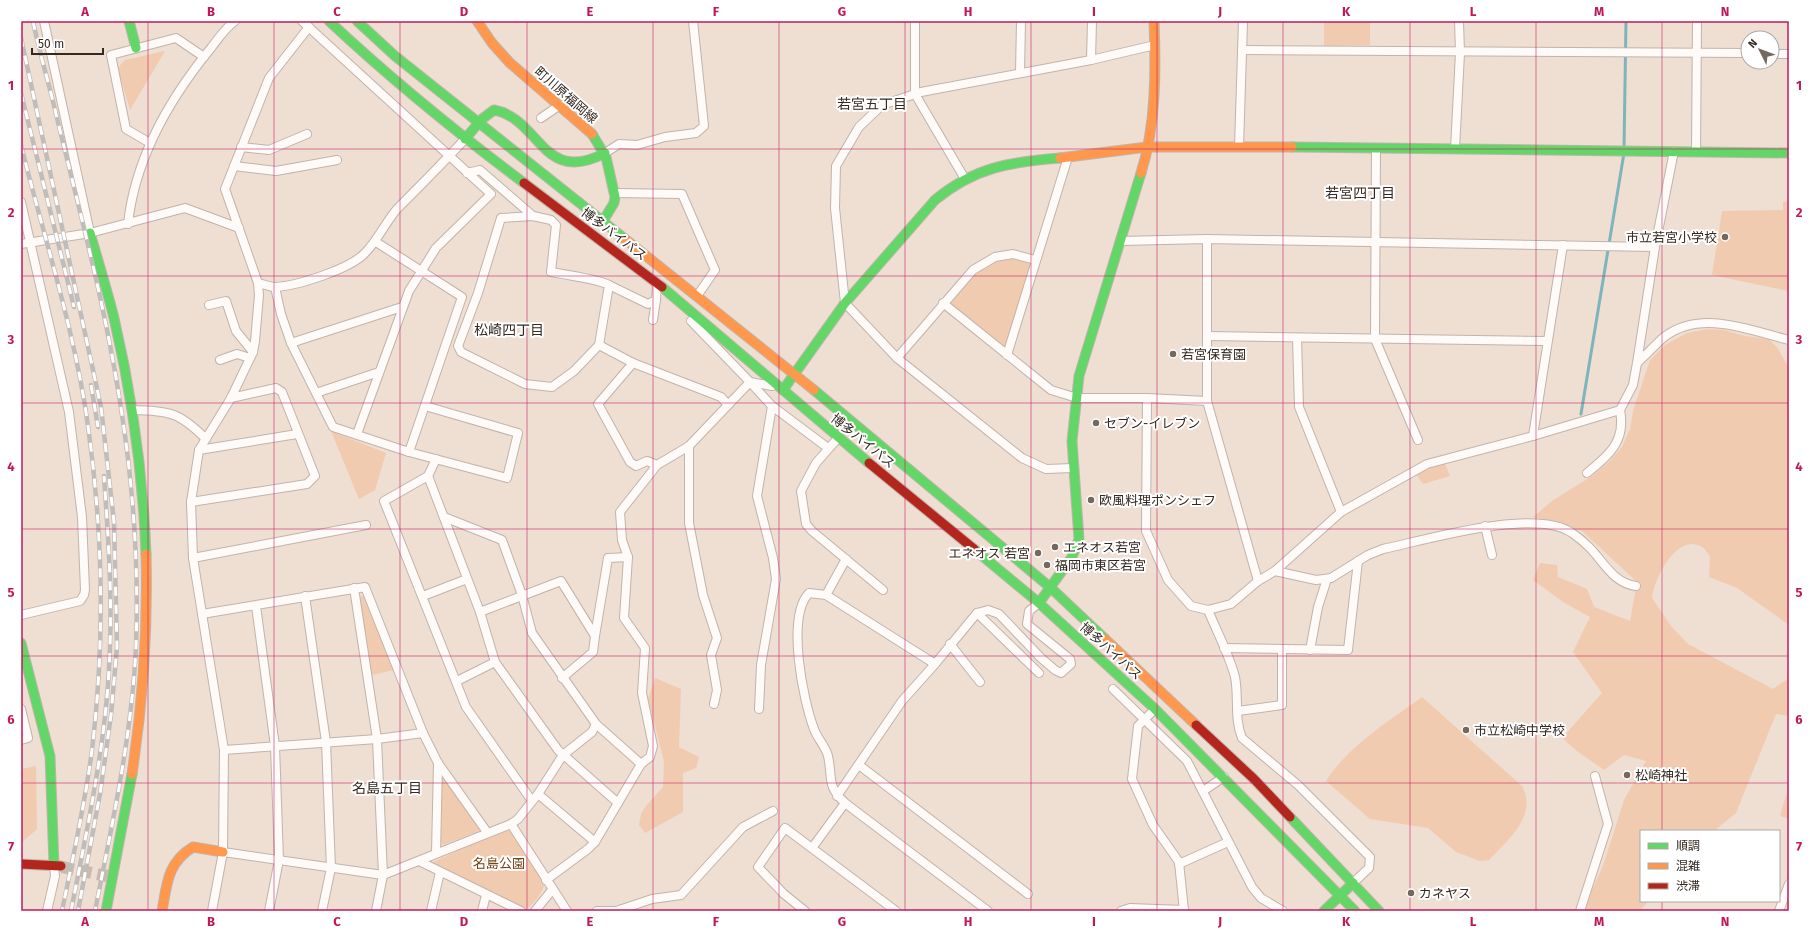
<svg xmlns="http://www.w3.org/2000/svg" width="1810" height="932" viewBox="0 0 1810 932" font-family="'Fira Sans','Noto Sans JP',sans-serif">
<rect width="100%" height="100%" fill="#efded2"/>
<g fill="#f1cbb0">
<polygon points="1324,21 1370,21 1370,45 1324,46"/>
<polygon points="165,51 130,110 118,69 121,64 125,60"/>
<polygon points="1789,201 1789,291 1712,275 1722,211 1783,210 1783,202"/>
<path d="M1011,259L1027,262L1030,265L1007,345L1002,347L951,304C970,278 977,263 1011,259Z"/>
<path d="M1707,329L1724,330L1745,336L1768,339L1777,347L1789,368V625L1737,588L1709,577L1710,556C1708,554 1705,549 1702,547C1677,532 1654,579 1652,598L1671,626L1688,644L1773,689L1789,678V716L1776,714L1736,813L1714,831H1641V901H1649L1639,911H1582L1603,866L1624,800L1646,761L1624,755L1604,770L1577,751L1562,738L1602,693L1573,652L1590,617L1563,602L1533,580L1540,563L1557,565L1558,577L1587,589L1594,607L1630,621L1637,582L1582,531L1533,517L1552,501L1592,476L1609,462L1622,447L1630,429L1633,411L1650,360L1665,345L1687,333Z"/>
<polygon points="331,431 386,453 375,490 359,499"/>
<polygon points="1445,464 1450,476 1423,484 1416,474 1430,466"/>
<polygon points="365,595 394,670 372,675 359,598"/>
<polygon points="655,678 681,689 679,747 699,757 696,768 683,773 683,812 645,833 639,825 641,814 646,806 663,787 664,761 648,699"/>
<path d="M1422,697L1522,786C1538,815 1508,840 1489,860L1480,861L1456,852L1428,828L1370,819L1326,781C1349,745 1388,722 1422,697Z"/>
<polygon points="36,766 37,829 21,843 21,769"/>
<polygon points="442,773 480,826 479,831 443,845 441,842"/>
<polygon points="1789,785 1789,819 1780,816"/>
<path d="M504,830L510,831L515,835L545,883C543,892 534,904 526,909L434,864L433,862Z"/>
</g>
<g fill="none" stroke-linecap="round" stroke-linejoin="round">
<g stroke="#7eb4bb" stroke-width="3">
<polyline points="1624,148 1626,21"/>
<polyline points="1581,414 1624,153"/>
</g>
<polyline stroke="#cabaae" stroke-width="12" stroke-dasharray="12 6" stroke-linecap="butt" points="62,867 107,876"/>
<g stroke="#c1b4ab" stroke-width="10">
<g id="street">
<polyline points="44,21 90,233"/>
<polyline points="302,21 491,194 436,248 409,291 357,434"/>
<polyline points="915,21 915,94 965,179"/>
<polyline points="1242,50 1748,53"/>
<polyline points="1772,54 1789,54"/>
<polyline points="1091,60 1092,21"/>
<polyline points="1020,73 1021,21"/>
<polyline points="541,118 560,105"/>
<polyline points="150,143 126,129 111,55 176,38 204,57"/>
<polyline points="241,147 269,150 307,134"/>
<polyline points="1239,147 1243,21"/>
<polyline points="1376,148 1375,339 1418,440"/>
<polyline points="1455,149 1460,53 1459,21"/>
<polyline points="1696,151 1697,21"/>
<polyline points="605,153 619,144 637,145 665,137 696,133 704,126 693,21"/>
<polyline points="234,166 276,171 337,160"/>
<path d="M467,173L480,170L533,216L551,220L556,225L551,272C563,274 601,280 609,285L599,345L574,371L552,387L525,384L461,352L458,346L478,293L501,218L533,216"/>
<polyline points="615,193 682,194 715,270 697,296"/>
<polyline points="21,202 69,412 82,517 85,590 84,595 80,601 21,615"/>
<path d="M128,224C135,159 170,98 211,48C218,39 225,28 235,21"/>
<polyline points="1207,239 1207,401 1258,581"/>
<polyline points="1121,241 1207,239 1655,247"/>
<polyline points="376,242 462,297 409,452"/>
<polyline points="21,244 90,233 185,208 239,228"/>
<path d="M258,283C263,284 270,287 275,287C297,286 350,269 365,253C378,240 385,223 397,209C420,186 443,163 465,139"/>
<polyline points="609,285 648,304 656,300 657,283"/>
<polyline points="275,287 281,314 291,343 333,427 409,452 507,478 518,433 425,406"/>
<polyline points="943,303 1051,390 1077,398 1147,398 1207,401"/>
<polyline points="209,305 226,301 236,331 253,352"/>
<polyline points="653,320 656,300"/>
<polyline points="691,321 750,382 772,406 828,448"/>
<polyline points="1207,336 1547,341"/>
<polyline points="1297,338 1299,407 1341,512"/>
<polyline points="291,343 402,307"/>
<polyline points="599,345 633,363 721,397 728,405"/>
<polyline points="1007,355 1068,157"/>
<polyline points="897,358 973,270 995,257 1013,254 1035,260"/>
<polyline points="220,360 237,354 250,358"/>
<polyline points="633,363 598,404 630,462 636,466 647,461 657,465"/>
<path d="M1637,363C1646,355 1655,345 1664,337C1701,309 1749,330 1789,340"/>
<polyline points="316,393 379,372"/>
<polyline points="1147,398 1146,531 1168,580 1191,606 1208,610 1231,604 1258,581 1275,571 1341,512 1427,464 1533,436 1620,410 1633,385 1637,363 1655,247 1674,151"/>
<path d="M132,410C170,411 179,412 206,439"/>
<polyline points="1533,436 1563,245"/>
<polyline points="838,438 816,463 801,491 806,524 812,531 883,590"/>
<polyline points="689,446 689,523 703,595 717,638 711,655 717,690 714,704"/>
<polyline points="199,450 297,434"/>
<polyline points="1073,468 1046,469 1022,458 897,358 845,303 835,208 836,166 859,127 882,105 921,92 1091,60 1155,45"/>
<path d="M1587,473C1610,454 1626,441 1620,410"/>
<polyline points="428,476 436,459"/>
<polyline points="191,502 307,484 315,476 282,392 276,388 231,398"/>
<polyline points="444,517 502,540 522,595 532,633 596,724 641,764"/>
<polyline points="1485,526 1492,555"/>
<polyline points="193,558 366,525"/>
<polyline points="846,559 826,595 935,664"/>
<path d="M1275,571L1316,580L1331,578L1368,555L1383,549C1425,540 1536,507 1572,533C1578,537 1584,542 1589,547C1604,562 1613,583 1636,586"/>
<polyline points="354,588 377,739 383,875 376,911"/>
<path d="M826,595L809,593C786,617 803,700 814,729C817,738 826,747 828,756C833,779 826,785 845,803L988,911"/>
<polyline points="305,596 326,742 331,868 322,911"/>
<polyline points="423,596 467,579"/>
<polyline points="256,606 275,746 279,860 269,911"/>
<path d="M1208,610C1217,632 1229,654 1235,677C1239,697 1234,719 1242,738L1298,785L1370,857L1369,868L1353,883"/>
<polyline points="480,612 561,581 595,636 593,652 562,678"/>
<polyline points="977,613 1039,673"/>
<polyline points="202,614 365,587 423,733 438,763 487,832"/>
<polyline points="595,636 608,558 628,557"/>
<polyline points="950,644 980,682"/>
<polyline points="1224,648 1348,650 1358,561"/>
<polyline points="1310,650 1318,607 1327,579"/>
<polyline points="457,681 495,662"/>
<polyline points="1113,689 1187,761 1252,887 1261,898 1283,911"/>
<polyline points="21,709 28,738 21,740"/>
<polyline points="759,709 761,665 776,579 773,558 757,496 772,406"/>
<polyline points="1155,709 1138,726 1132,779 1153,825 1179,862 1184,911"/>
<polyline points="1238,711 1282,705 1282,649"/>
<polyline points="224,750 377,739 423,733"/>
<polyline points="859,765 1028,894"/>
<polyline points="1203,791 1224,777"/>
<polyline points="538,794 595,842"/>
<polyline points="837,796 902,701 935,664 977,613 988,610 999,614 1041,658 1055,670 1061,673 1071,664 1070,659 1027,624 1029,611 1039,603"/>
<polyline points="532,801 466,707 384,501 428,476 480,612 495,662 558,750 618,803"/>
<polyline points="511,824 567,911"/>
<polyline points="812,848 845,803"/>
<polyline points="223,852 383,875 511,824 518,819 538,794 563,755 592,732 596,724"/>
<polyline points="436,853 438,763"/>
<polyline points="419,861 521,911"/>
<polyline points="1179,864 1228,842"/>
<polyline points="546,880 588,849 595,842 641,764 650,757 653,746 642,693 645,648 624,618 628,557 622,540 620,512 657,465 689,446 750,382 772,386"/>
<polyline points="47,911 55,876 54,865"/>
<polyline points="212,911 223,852 224,750 193,558 191,502 199,450 231,398 253,352 255,341 259,295 258,283 225,189 269,78 309,27"/>
<polyline points="431,911 440,872"/>
<polyline points="482,911 486,895"/>
<polyline points="535,911 552,890"/>
<polyline points="597,911 616,911 652,899 681,895 743,827 773,811"/>
<polyline points="805,911 784,894 758,867 785,828 896,911"/>
<polyline points="1121,911 1130,908 1184,910"/>
<polyline points="1580,911 1608,824 1595,776"/>
<polyline points="1779,911 1789,884"/>
</g>
</g>
<g stroke="#c1b4ab" stroke-width="11">
<g id="fast">
<polyline points="129,21 136,48"/>
<path d="M329,21C391,79 456,132 524,183"/>
<polyline points="357,21 395,56 625,239"/>
<polyline points="592,134 606,157 615,197 614,203 603,221"/>
<path d="M465,139L482,119L494,110C541,119 542,186 605,153"/>
<polyline points="1292,147 1789,153"/>
<path d="M90,233C98,261 107,290 114,318C132,395 143,475 146,554"/>
<polyline points="662,287 869,463"/>
<path d="M783,390L845,303L935,200C975,167 1010,162 1060,158"/>
<polyline points="814,390 1051,588 1105,639"/>
<polyline points="974,549 1039,603 1155,709 1355,911"/>
<polyline points="1039,603 1072,557 1079,539 1072,441 1079,376 1141,173"/>
<polyline points="21,643 50,756 54,865"/>
<polyline points="1290,817 1379,911"/>
<polyline points="106,911 132,774"/>
<polyline points="1324,911 1353,883"/>
</g>
</g>
<g stroke="#c1b4ab" stroke-width="11">
<g id="slow">
<polyline points="477,21 492,43 510,63 592,134"/>
<polyline points="1060,158 1147,147 1292,147"/>
<path d="M1141,173C1156,126 1156,70 1154,21"/>
<polyline points="625,239 814,390"/>
<polyline points="1105,639 1196,725"/>
<path d="M132,774C143,701 148,628 146,554"/>
<path d="M162,911C167,884 167,863 193,847L223,852"/>
</g>
</g>
<g stroke="#c1b4ab" stroke-width="11">
<g id="jam">
<polyline points="524,183 662,287"/>
<polyline points="869,463 974,549"/>
<polyline points="1196,725 1254,779 1290,817"/>
<polyline points="21,864 61,866"/>
</g>
</g>
<use href="#street" stroke="#fdfaf8" stroke-width="8"/>
<use href="#fast" stroke="#63d668" stroke-width="9"/>
<use href="#slow" stroke="#ff974d" stroke-width="9"/>
<use href="#jam" stroke="#b3261e" stroke-width="9"/>
<g stroke="#c0bcb9" stroke-width="4.5">
<g id="rail">
<path d="M33,21C39,52 49,83 56,114C79,209 105,305 120,402C133,482 139,565 136,646C132,736 112,824 95,911"/>
<polyline points="21,38 101,407 114,522 117,647 111,715 100,794 78,911"/>
<polyline points="21,93 74,307"/>
<path d="M21,145C44,238 75,331 88,426C103,532 105,643 92,750C85,804 73,857 62,911"/>
<polyline points="91,385 98,427"/>
<path d="M71,911C88,824 108,735 110,645C112,589 108,533 104,476"/>
</g>
</g>
<use href="#rail" stroke="#fff" stroke-width="3" stroke-dasharray="9" stroke-linecap="butt"/>
</g>
<path fill="none" stroke="#c2185b" stroke-width="1" stroke-opacity="0.55" d="M148,21V911M274,21V911M400,21V911M527,21V911M653,21V911M779,21V911M905,21V911M1031,21V911M1157,21V911M1283,21V911M1410,21V911M1536,21V911M1662,21V831M21,149H1789M21,276H1789M21,403H1789M21,529H1789M21,656H1789M21,783H1789M1662,901V911"/>
<g fill="#75685e" stroke="#fff" stroke-width="1.5">
<circle cx="1725" cy="237" r="4"/>
<circle cx="1173" cy="354" r="4"/>
<circle cx="1096" cy="423" r="4"/>
<circle cx="1091" cy="500" r="4"/>
<circle cx="1055" cy="547" r="4"/>
<circle cx="1038" cy="553" r="4"/>
<circle cx="1047" cy="565" r="4"/>
<circle cx="1466" cy="730" r="4"/>
<circle cx="1627" cy="775" r="4"/>
<circle cx="1411" cy="893" r="4"/>
</g>
<g text-anchor="middle" dominant-baseline="central" stroke-width="4" stroke-linejoin="round" paint-order="stroke">
<g font-size="13" fill="#342820" stroke="#fff">
<text transform="translate(566 95) rotate(41)">町川原福岡線</text>
<text transform="translate(614 234) rotate(37)">博多バイパス</text>
<text transform="translate(863 441) rotate(39)">博多バイパス</text>
<text transform="translate(1111 651) rotate(42)">博多バイパス</text>
</g>
<g font-size="13" fill="#342820" stroke="#fff" text-anchor="start">
<text x="1717" y="237" text-anchor="end">市立若宮小学校</text>
<text x="1181" y="354">若宮保育園</text>
<text x="1104" y="423">セブン-イレブン</text>
<text x="1099" y="500">欧風料理ポンシェフ</text>
<text x="1063" y="547">エネオス若宮</text>
<text x="1030" y="553" text-anchor="end">エネオス 若宮</text>
<text x="1055" y="565">福岡市東区若宮</text>
<text x="1474" y="730">市立松崎中学校</text>
<text x="1635" y="775">松崎神社</text>
<text x="1419" y="893">カネヤス</text>
</g>
<g font-size="13" fill="#764214" stroke="#fff">
<text x="499" y="863">名島公園</text>
</g>
<g font-size="14" fill="#342820" stroke="#fff">
<text x="872" y="104">若宮五丁目</text>
<text x="1360" y="193">若宮四丁目</text>
<text x="509" y="330">松崎四丁目</text>
<text x="387" y="788">名島五丁目</text>
</g>
</g>
<rect width="1810" height="932" fill="none" stroke="#ffffff" stroke-width="44"/>
<rect x="1640" y="830" width="140" height="72" fill="#ffffff" stroke="#aea9a6"/>
<rect x="1648" y="843" width="20" height="6" fill="#63d668" stroke="#aea9a6"/>
<text x="1676" y="850" font-size="12" fill="#342820">順調</text>
<rect x="1648" y="863" width="20" height="6" fill="#ff974d" stroke="#aea9a6"/>
<text x="1676" y="870" font-size="12" fill="#342820">混雑</text>
<rect x="1648" y="883" width="20" height="6" fill="#b3261e" stroke="#aea9a6"/>
<text x="1676" y="890" font-size="12" fill="#342820">渋滞</text>
<g transform="translate(1760 50) rotate(312)"><circle r="19" fill="#ffffff" stroke="#aea9a6"/>
<path d="M0-3L7 15L0 10L-7 15Z" fill="#75685e"/>
<text y="-6" font-size="11" font-weight="bold" text-anchor="middle" fill="#342820">N</text>
</g>
<path d="M32 48v6h71v-6" fill="none" stroke="#342820" stroke-width="2"/>
<text x="38" y="48" font-size="12" fill="#342820" stroke="#ffffff" stroke-width="3" paint-order="stroke">50 m</text>
<rect x="22" y="22" width="1766" height="888" fill="none" stroke="#c2185b" stroke-width="1.5"/>
<g font-size="13" text-anchor="middle" font-weight="bold" fill="#c2185b">
<text x="85" y="16">A</text>
<text x="211" y="16">B</text>
<text x="337" y="16">C</text>
<text x="464" y="16">D</text>
<text x="590" y="16">E</text>
<text x="716" y="16">F</text>
<text x="842" y="16">G</text>
<text x="968" y="16">H</text>
<text x="1094" y="16">I</text>
<text x="1220" y="16">J</text>
<text x="1346" y="16">K</text>
<text x="1473" y="16">L</text>
<text x="1599" y="16">M</text>
<text x="1725" y="16">N</text>
<text x="11" y="90">1</text>
<text x="1799" y="90">1</text>
<text x="11" y="217">2</text>
<text x="1799" y="217">2</text>
<text x="11" y="344">3</text>
<text x="1799" y="344">3</text>
<text x="11" y="471">4</text>
<text x="1799" y="471">4</text>
<text x="11" y="597">5</text>
<text x="1799" y="597">5</text>
<text x="11" y="724">6</text>
<text x="1799" y="724">6</text>
<text x="11" y="851">7</text>
<text x="1799" y="851">7</text>
<text x="85" y="926">A</text>
<text x="211" y="926">B</text>
<text x="337" y="926">C</text>
<text x="464" y="926">D</text>
<text x="590" y="926">E</text>
<text x="716" y="926">F</text>
<text x="842" y="926">G</text>
<text x="968" y="926">H</text>
<text x="1094" y="926">I</text>
<text x="1220" y="926">J</text>
<text x="1346" y="926">K</text>
<text x="1473" y="926">L</text>
<text x="1599" y="926">M</text>
<text x="1725" y="926">N</text>
</g>
</svg>
